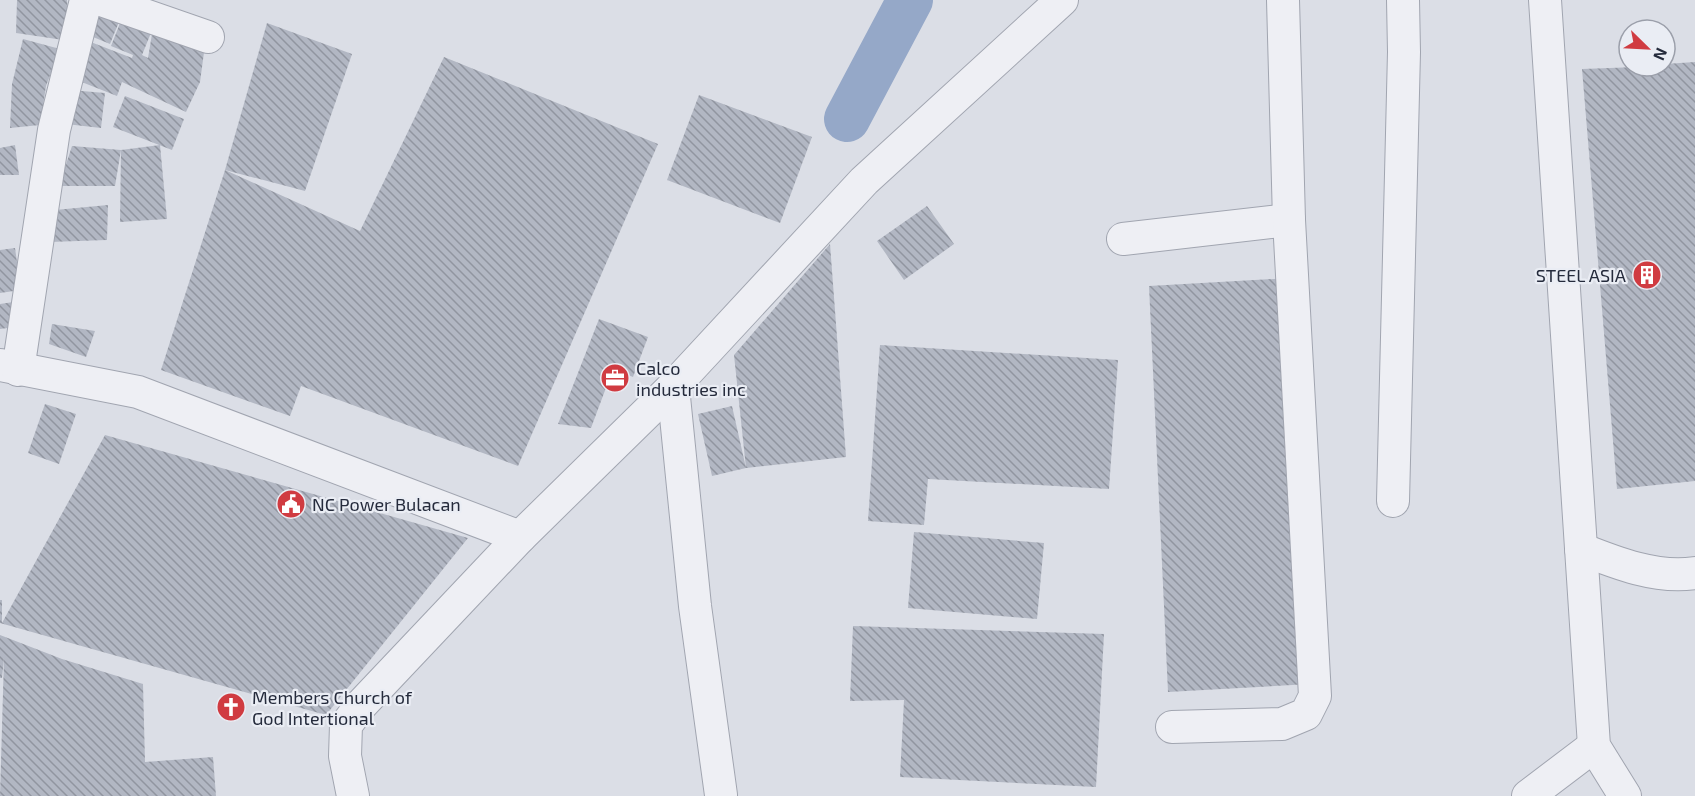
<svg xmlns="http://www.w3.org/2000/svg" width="1695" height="796" viewBox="0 0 1695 796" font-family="'Exo 2',sans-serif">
<defs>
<pattern id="building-back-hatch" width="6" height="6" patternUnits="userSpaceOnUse" patternTransform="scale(1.5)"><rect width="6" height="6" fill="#b2b7c3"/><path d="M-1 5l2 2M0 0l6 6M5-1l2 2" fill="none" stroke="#9195a0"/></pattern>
</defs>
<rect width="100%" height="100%" fill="#dbdee6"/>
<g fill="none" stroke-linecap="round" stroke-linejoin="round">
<polyline stroke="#95a8c8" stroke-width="46" points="847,119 910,0"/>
</g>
<g fill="url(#building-back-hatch)" fill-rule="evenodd">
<polygon points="17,0 67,0 70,41 16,33"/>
<polygon points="92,6 121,17 110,44 81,32"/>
<path d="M124,13L205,45L200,82L186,112L122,82L117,96L69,77L83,39L132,58L133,55L111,46ZM153,28L148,58L142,55Z"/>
<polygon points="267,23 352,54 305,191 225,170"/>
<polygon points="23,39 60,49 46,86 40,125 10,128 12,84"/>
<polygon points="444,57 658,144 518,466 301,386 290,416 161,370 225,170 360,231"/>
<polygon points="1695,62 1695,481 1617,489 1582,69 1665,66 1665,64"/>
<polygon points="70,90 105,93 101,128 66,124"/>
<polygon points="699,95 812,137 780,223 667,180"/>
<polygon points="125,96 184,119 172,150 113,127"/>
<polygon points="15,145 19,175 0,175 0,148"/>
<polygon points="160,145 167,219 120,222 121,150 115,186 59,186 72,146 121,150"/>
<polygon points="108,205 107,240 50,242 55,210"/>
<polygon points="927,206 954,244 904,280 877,241"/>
<polygon points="830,244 846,457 746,468 712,476 698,414 732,406 746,468 734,355"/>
<polygon points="15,248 21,290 0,293 0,250"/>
<polygon points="1290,278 1310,684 1168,692 1149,286"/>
<polygon points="20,301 23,326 0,329 0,304"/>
<polygon points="599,319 648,337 633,377 613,369 591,428 558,424"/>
<polygon points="52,324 95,331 86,357 49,344"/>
<polygon points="880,345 1118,360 1109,489 928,479 924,525 868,521"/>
<polygon points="45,404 76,414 59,464 28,453"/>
<polygon points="105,435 468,538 326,715 0,623 0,600 2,600 2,623"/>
<polygon points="914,532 1044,543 1037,619 908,608"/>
<polygon points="853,626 1104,634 1096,787 900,777 904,700 850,701"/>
<polygon points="0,635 62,659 143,684 145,762 213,757 216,796 0,796 4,658 2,678 0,678"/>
</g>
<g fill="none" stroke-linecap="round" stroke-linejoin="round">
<g stroke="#a1a5b0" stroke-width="34">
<g id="minor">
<polyline points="101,0 208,37"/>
<polyline points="1545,0 1594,746 1625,796"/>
<polyline points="1123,239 1289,220"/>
<polyline points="0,365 138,392 520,537"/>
<polyline points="18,370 54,130 86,0"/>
<polyline points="673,387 695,606 721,795"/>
<polyline points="1393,501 1404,52 1403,0"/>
<path d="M1581,549C1616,563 1657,579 1695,573"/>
<polyline points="1172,727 1282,724 1306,714 1315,696 1289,220 1283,0"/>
<polyline points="353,796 345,756 346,725 362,704 520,537 673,387 864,181 1062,0"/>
<polyline points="1528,796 1594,746"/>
</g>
</g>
<use href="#minor" stroke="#eeeff4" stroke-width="32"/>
</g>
<defs>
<g id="building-disc" transform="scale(1.5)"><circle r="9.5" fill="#d03b41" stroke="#eaedf4"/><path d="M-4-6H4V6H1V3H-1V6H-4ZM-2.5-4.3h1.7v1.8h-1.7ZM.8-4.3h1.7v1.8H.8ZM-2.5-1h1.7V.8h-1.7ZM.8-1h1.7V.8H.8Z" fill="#fff"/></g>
<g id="office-disc" transform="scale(1.5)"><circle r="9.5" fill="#d03b41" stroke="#eaedf4"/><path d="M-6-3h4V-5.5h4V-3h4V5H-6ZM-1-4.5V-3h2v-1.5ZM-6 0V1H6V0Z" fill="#fff"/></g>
<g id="civic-disc" transform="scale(1.5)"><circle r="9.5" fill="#d03b41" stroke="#eaedf4"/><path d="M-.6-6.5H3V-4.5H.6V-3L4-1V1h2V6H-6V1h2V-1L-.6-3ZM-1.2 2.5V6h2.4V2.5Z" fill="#fff"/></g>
<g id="church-disc" transform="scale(1.5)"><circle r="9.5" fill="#d03b41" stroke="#eaedf4"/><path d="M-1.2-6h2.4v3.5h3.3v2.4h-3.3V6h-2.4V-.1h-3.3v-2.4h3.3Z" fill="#fff"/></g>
</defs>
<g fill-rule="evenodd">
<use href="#building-disc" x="1647" y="275"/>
<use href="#office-disc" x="615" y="378"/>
<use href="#civic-disc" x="291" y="504"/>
<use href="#church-disc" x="231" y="707"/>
</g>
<g text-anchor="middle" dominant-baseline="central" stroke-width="4.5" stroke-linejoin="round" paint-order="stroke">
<g font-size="18" fill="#252b3c" stroke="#eaedf4" text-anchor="start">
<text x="1626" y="275" text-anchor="end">STEEL ASIA</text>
<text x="636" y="368">Calco<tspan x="636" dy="21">industries inc</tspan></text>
<text x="312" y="504">NC Power Bulacan</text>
<text x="252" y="697">Members Church of<tspan x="252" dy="21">God Intertional</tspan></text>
</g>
</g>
<g transform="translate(1647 48) rotate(114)"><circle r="28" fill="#eaedf4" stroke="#9b9faa" stroke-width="1.5"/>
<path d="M0-4.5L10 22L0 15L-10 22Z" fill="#d03b41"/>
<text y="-9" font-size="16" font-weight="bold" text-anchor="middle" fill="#252b3c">N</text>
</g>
</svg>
